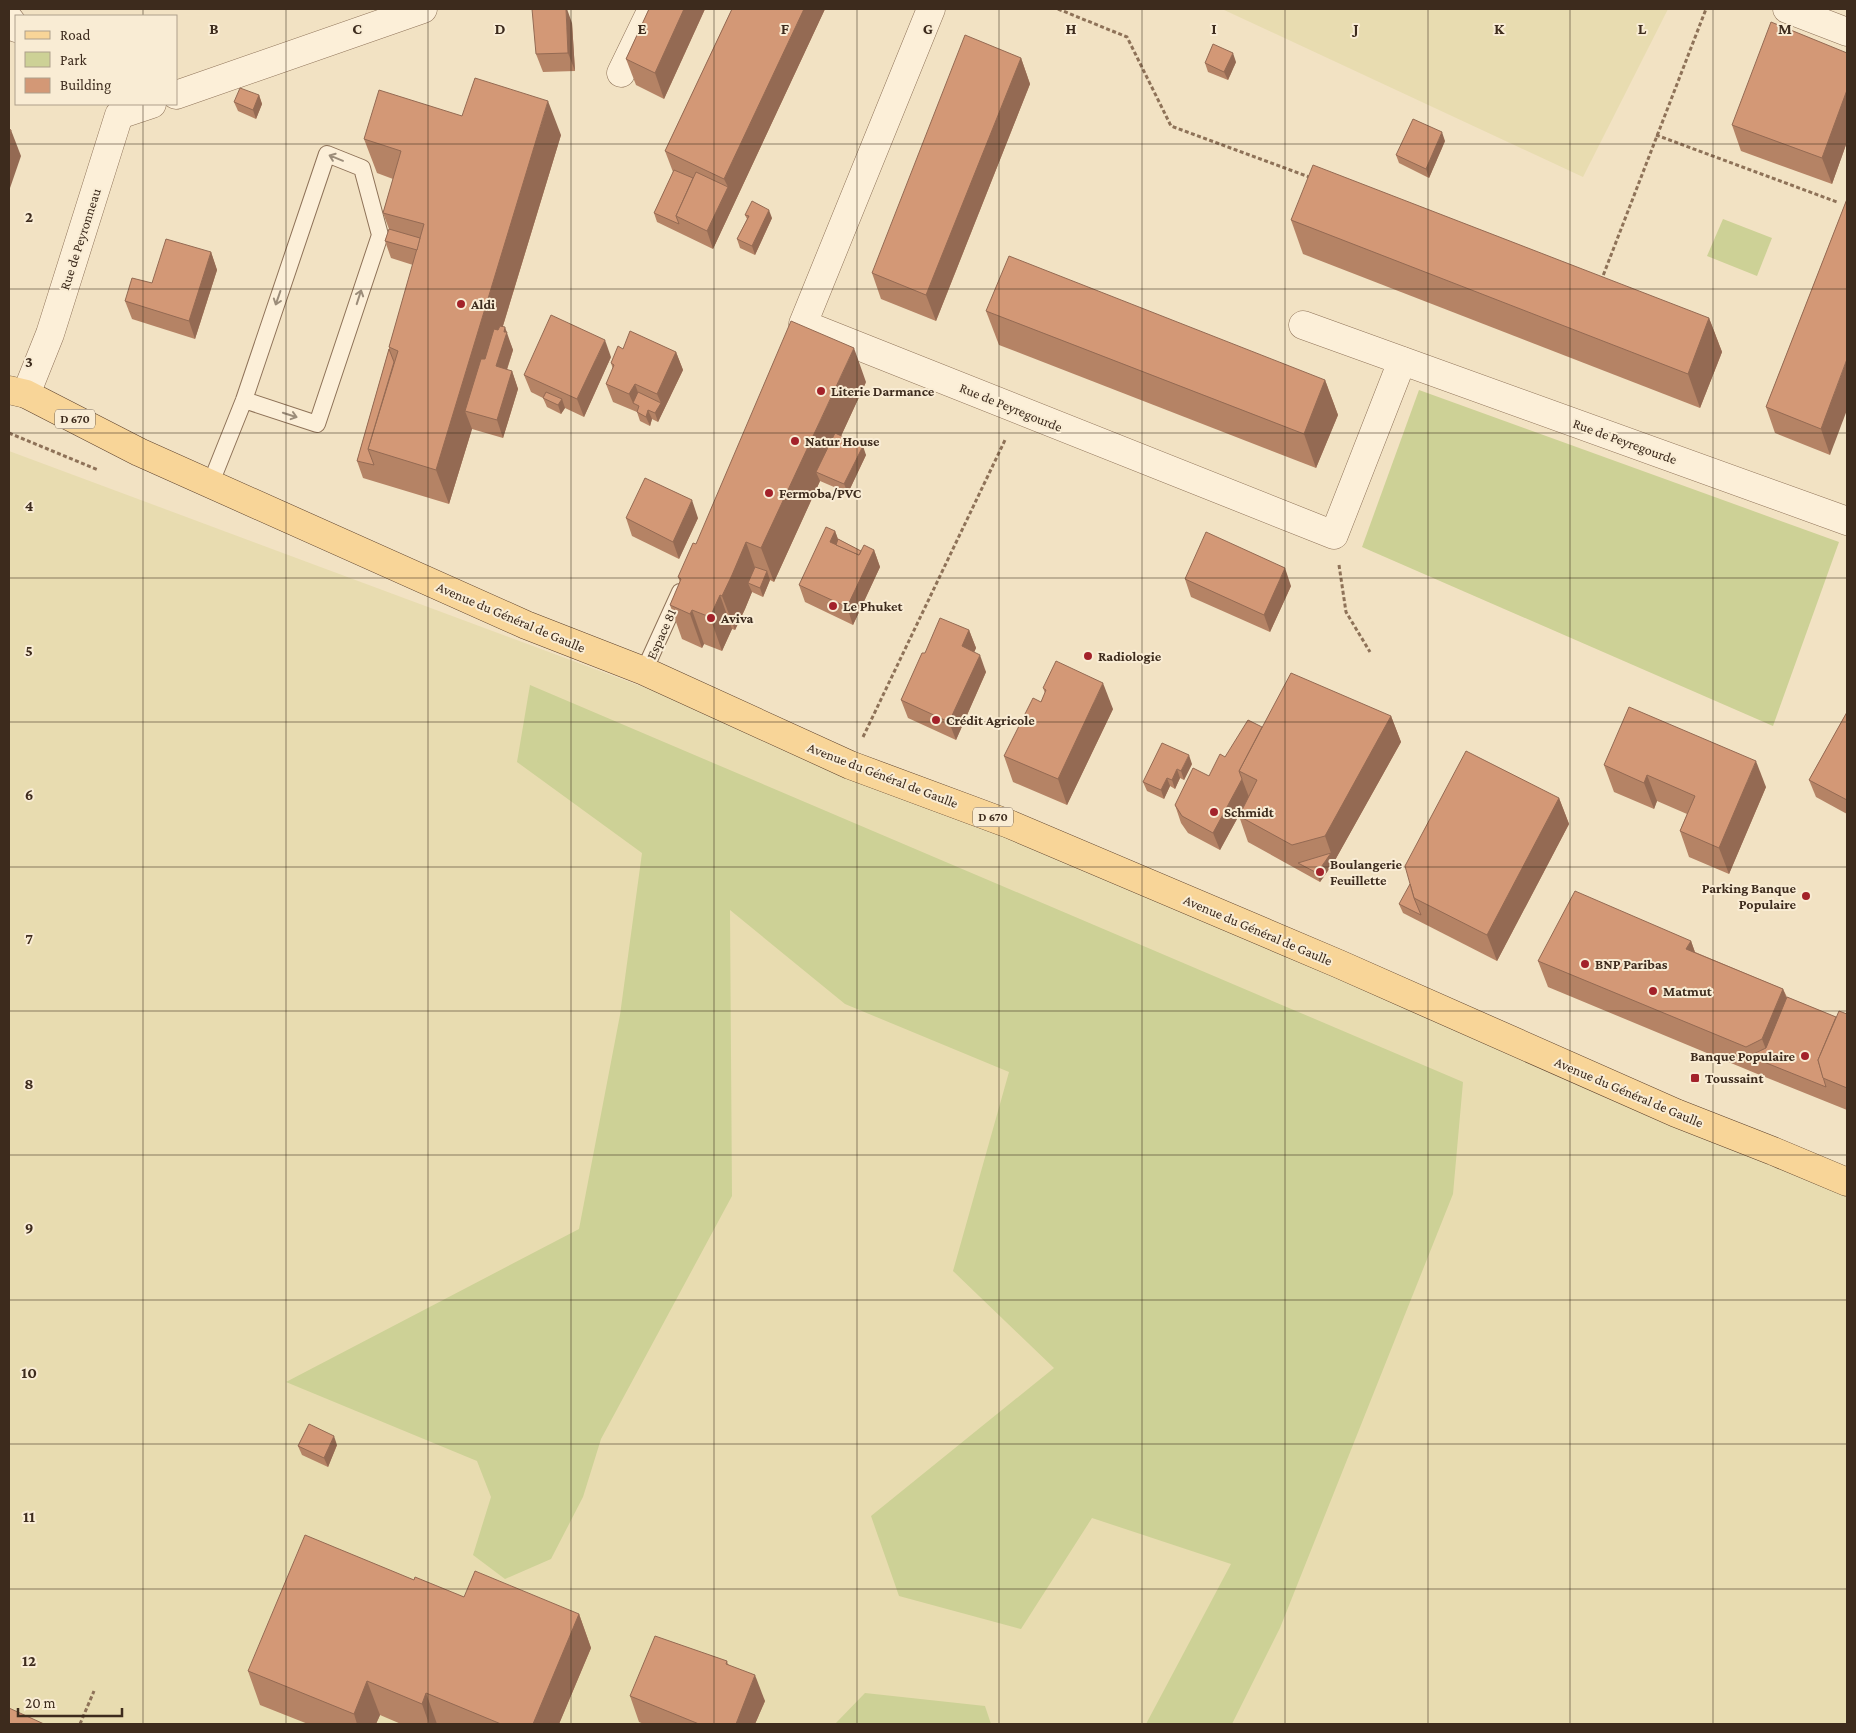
<svg xmlns="http://www.w3.org/2000/svg" width="1856" height="1733" viewBox="0 0 1856 1733" font-family="'Crimson Pro',serif">
<rect width="100%" height="100%" fill="#f2e2c3"/>
<g fill="#e8dcb0">
<polygon points="1222,9 1668,9 1583,177"/>
<polygon points="9,451 979,812 1847,1182 1847,1724 9,1724"/>
</g>
<g fill="#cdd196">
<polygon points="1723,219 1772,238 1757,276 1707,256"/>
<polygon points="1419,390 1839,542 1773,726 1362,547"/>
<polygon points="530,685 1463,1082 1453,1194 1280,1628 1232,1724 1146,1724 1231,1564 1092,1518 1021,1629 899,1596 871,1516 1054,1368 953,1271 1009,1072 845,1004 730,910 732,1196 601,1439 583,1497 551,1559 505,1579 473,1555 491,1497 477,1461 286,1382 579,1229 620,1015 642,853 517,762"/>
<polygon points="865,1693 985,1706 991,1724 835,1724"/>
</g>
<g fill="none" stroke-linecap="round" stroke-linejoin="round">
<g stroke="#8e7258" stroke-width="18">
<g id="service">
<polyline points="210,485 244,400 327,154 362,168 380,235 317,424 244,400"/>
<polyline points="644,671 680,592"/>
</g>
</g>
<g stroke="#8e7258" stroke-width="29">
<g id="minor">
<polyline points="931,9 803,324 1334,535 1402,361"/>
<polyline points="1787,9 1847,32"/>
<polyline points="9,19 16,28"/>
<polyline points="621,73 652,9"/>
<polyline points="176,95 423,9"/>
<polyline points="1303,325 1847,521 1847,520"/>
<polyline points="26,394 50,334 119,115 152,104"/>
</g>
</g>
<g stroke="#5c402c" stroke-width="29">
<polyline id="primary" points="9,390 26,394 139,452 526,625 644,671 850,765 1009,824 1339,964 1676,1113 1773,1151 1847,1182"/>
</g>
<g stroke="#8e7258" stroke-width="3" stroke-dasharray="4 2.5" stroke-linecap="butt">
<polyline points="1058,9 1127,37 1171,126 1312,178"/>
<polyline points="1656,135 1837,202"/>
<polyline points="1601,281 1706,9"/>
<polyline points="9,433 98,470"/>
<polyline points="1339,565 1346,612 1370,652"/>
<polyline points="863,737 1006,438"/>
<polyline points="80,1724 94,1691"/>
</g>
<use href="#service" stroke="#fcefd8" stroke-width="16"/>
<use href="#minor" stroke="#fcefd8" stroke-width="28"/>
<use href="#primary" stroke="#f8d598" stroke-width="28"/>
</g>
<g fill="#b58365">
<polygon points="649,9 705,9 664,99 636,85 626,59"/>
<polygon points="732,9 825,9 713,249 657,222 654,213 673,172 665,151"/>
<polygon points="572,23 575,71 543,72 536,54"/>
<polygon points="1847,53 1847,142 1832,184 1741,151 1732,125"/>
<polygon points="1021,58 1030,84 936,321 881,299 872,273"/>
<polygon points="1236,62 1228,80 1208,72 1205,63"/>
<polygon points="259,95 262,104 256,119 238,111 234,102"/>
<polygon points="462,116 561,135 503,326 511,345 513,350 507,370 512,371 518,389 503,438 472,429 449,504 363,478 357,461 389,349 389,347 413,265 391,258 385,241 389,229 383,213 393,179 377,173 364,139"/>
<polygon points="1445,141 1429,178 1399,163 1396,155"/>
<polygon points="1847,199 1830,455 1775,433 1766,407"/>
<polygon points="745,215 772,218 755,255 740,248 737,239 747,219"/>
<polygon points="1291,220 1709,318 1722,352 1700,408 1303,254"/>
<polygon points="211,252 217,270 195,339 132,319 125,301 152,283"/>
<polygon points="986,311 1325,380 1338,415 1316,468 999,345"/>
<polygon points="623,349 676,352 683,370 658,422 652,419 650,426 640,421 637,412 613,402 606,384 613,369 611,363"/>
<polygon points="611,357 584,417 565,408 561,414 547,407 543,398 531,392 524,375"/>
<polygon points="866,382 841,436 866,455 848,493 820,481 774,582 770,580 763,597 752,592 745,609 735,630 732,629 722,651 704,644 702,648 682,639 670,605 680,582 678,577 696,544"/>
<polygon points="626,518 698,518 679,559 632,536"/>
<polygon points="835,531 838,539 861,551 874,550 880,567 853,625 805,602 799,585"/>
<polygon points="1185,579 1291,586 1270,632 1191,597"/>
<polygon points="969,630 976,648 974,652 986,672 956,740 908,718 901,700 925,653"/>
<polygon points="1043,688 1113,709 1067,805 1013,782 1004,756 1041,702 1045,693"/>
<polygon points="1847,712 1847,814 1816,797 1809,780"/>
<polygon points="1391,716 1401,742 1334,862 1320,882 1248,842 1239,816 1249,797 1220,850 1188,833 1181,823 1175,805 1209,776 1225,757 1262,727"/>
<polygon points="1192,764 1184,780 1180,778 1175,789 1170,786 1164,799 1147,791 1143,782"/>
<polygon points="1604,765 1766,787 1729,874 1689,857 1680,831 1687,814 1657,801 1654,809 1614,792"/>
<polygon points="1559,798 1569,824 1497,961 1403,913 1399,904"/>
<polygon points="1691,941 1695,952 1783,989 1787,997 1836,1017 1847,1014 1847,1110 1755,1073 1548,987 1538,961"/>
<polygon points="337,1445 328,1467 302,1455 298,1446"/>
<polygon points="414,1580 464,1597 579,1614 591,1648 559,1724 401,1724 380,1715 376,1724 308,1724 260,1705 248,1671"/>
<polygon points="727,1661 728,1664 765,1701 755,1724 644,1724 639,1722 630,1696"/>
</g>
<g fill="#946a53">
<polygon points="566,9 567,9 572,23 575,71 568,53"/>
<polygon points="684,9 705,9 664,99 655,73"/>
<polygon points="804,9 825,9 713,249 707,231 728,187 724,179"/>
<polygon points="1233,53 1236,62 1228,80 1224,72"/>
<polygon points="1021,58 1030,84 936,321 926,295"/>
<polygon points="1847,90 1847,142 1832,184 1822,158"/>
<polygon points="259,95 262,104 256,119 253,110"/>
<polygon points="548,101 561,135 476,414 465,411 472,429 449,504 436,470"/>
<polygon points="11,130 21,156 9,191 9,138"/>
<polygon points="1442,132 1445,141 1429,178 1426,169"/>
<polygon points="769,210 772,218 755,255 752,246"/>
<polygon points="211,252 217,270 195,339 189,321"/>
<polygon points="1709,318 1722,352 1700,408 1688,374"/>
<polygon points="505,327 513,350 502,384 496,366"/>
<polygon points="605,340 611,357 584,417 577,399"/>
<polygon points="854,348 866,382 823,475 816,472 820,481 774,582 761,548"/>
<polygon points="676,352 683,370 658,422 655,413 661,403 657,394"/>
<polygon points="1847,359 1847,410 1830,455 1821,429"/>
<polygon points="512,371 518,389 503,438 497,420"/>
<polygon points="1325,380 1338,415 1316,468 1304,434"/>
<polygon points="635,384 641,401 633,403 629,394"/>
<polygon points="562,399 565,408 561,414 558,405"/>
<polygon points="648,410 652,419 650,426 646,417"/>
<polygon points="863,446 866,455 848,493 844,484"/>
<polygon points="692,500 698,518 679,559 673,542"/>
<polygon points="835,531 841,548 830,542"/>
<polygon points="746,542 758,576 748,583 752,592 745,609 735,630 722,596"/>
<polygon points="874,550 880,567 853,625 847,607"/>
<polygon points="1285,568 1291,586 1270,632 1264,615"/>
<polygon points="767,571 770,580 763,597 760,588"/>
<polygon points="720,595 732,629 722,651 710,617"/>
<polygon points="692,610 704,644 702,648 690,614"/>
<polygon points="969,630 976,648 969,664 962,646"/>
<polygon points="980,655 986,672 956,740 949,722"/>
<polygon points="1103,683 1113,709 1067,805 1058,779"/>
<polygon points="1391,716 1401,742 1334,862 1320,882 1317,873 1331,853 1325,836"/>
<polygon points="1189,755 1192,764 1184,780 1181,771"/>
<polygon points="1756,761 1766,787 1729,874 1719,848"/>
<polygon points="1177,769 1180,778 1175,789 1172,780"/>
<polygon points="1647,775 1657,801 1654,809 1644,783"/>
<polygon points="1167,778 1170,786 1164,799 1161,790"/>
<polygon points="1242,779 1249,797 1220,850 1213,833"/>
<polygon points="1559,798 1569,824 1497,961 1487,935"/>
<polygon points="1691,941 1700,967 1686,949"/>
<polygon points="1783,989 1793,1015 1772,1065 1762,1039"/>
<polygon points="334,1436 337,1445 328,1467 324,1458"/>
<polygon points="579,1614 591,1648 559,1724 533,1724"/>
<polygon points="755,1675 765,1701 755,1724 736,1724"/>
<polygon points="367,1681 380,1715 376,1724 357,1724 354,1714"/>
<polygon points="426,1693 437,1724 429,1724 422,1704"/>
</g>
<g fill="#d39876" stroke="#946a53">
<polygon points="532,9 566,9 568,53 536,54"/>
<polygon points="649,9 684,9 655,73 626,59"/>
<polygon points="732,9 804,9 724,179 665,151"/>
<polygon points="1771,22 1847,53 1847,90 1822,158 1732,125"/>
<polygon points="965,35 1021,58 926,295 872,273"/>
<polygon points="1213,44 1233,53 1224,72 1205,63"/>
<polygon points="475,78 548,101 436,470 368,449 398,351 389,347 424,224 383,213 401,151 364,139 379,90 462,116"/>
<polygon points="240,88 259,95 253,110 234,102"/>
<polygon points="1413,119 1442,132 1426,169 1396,155"/>
<polygon points="9,129 11,130 9,138"/>
<polygon points="1313,165 1709,318 1688,374 1291,220"/>
<polygon points="674,170 693,178 676,216 679,224 654,213"/>
<polygon points="696,172 728,187 707,231 676,216"/>
<polygon points="1847,199 1847,359 1821,429 1766,407"/>
<polygon points="752,201 769,210 752,246 737,239 749,216 745,215"/>
<polygon points="389,229 420,238 417,250 385,241"/>
<polygon points="166,239 211,252 189,321 125,301 132,278 152,283"/>
<polygon points="1009,256 1325,380 1304,434 986,311"/>
<polygon points="551,315 605,340 577,399 524,375"/>
<polygon points="791,321 854,348 761,548 746,542 732,575 722,596 720,595 710,617 692,610 690,614 670,605 681,579 678,577 693,543 696,544"/>
<polygon points="500,326 505,327 504,332 507,332 496,366 512,371 497,420 465,411 481,359 485,359 494,329 498,330"/>
<polygon points="630,331 676,352 657,394 635,384 629,394 606,384 614,365 611,363 618,346 623,349"/>
<polygon points="389,349 394,362 368,449 374,465 357,461"/>
<polygon points="546,392 562,399 558,405 543,398"/>
<polygon points="638,392 661,403 655,413 648,410 646,417 637,412 639,406 633,403"/>
<polygon points="835,433 863,446 844,484 816,472"/>
<polygon points="645,478 692,500 673,542 626,518"/>
<polygon points="826,527 835,531 830,542 859,555 864,545 874,550 847,607 799,585"/>
<polygon points="1206,532 1285,568 1264,615 1185,579"/>
<polygon points="838,539 861,551 859,555 836,545"/>
<polygon points="755,567 767,571 760,588 748,583"/>
<polygon points="940,618 969,630 962,646 980,655 949,722 901,700 922,653 925,653"/>
<polygon points="1056,661 1103,683 1058,779 1004,756 1033,698 1041,702 1046,690 1043,688"/>
<polygon points="1291,673 1391,716 1325,836 1292,845 1239,816 1257,780 1239,771"/>
<polygon points="1629,707 1756,761 1719,848 1680,831 1695,796 1647,775 1644,783 1604,765"/>
<polygon points="1847,712 1847,800 1809,780"/>
<polygon points="1248,720 1262,727 1239,771 1242,779 1213,833 1182,816 1175,805 1193,768 1209,776 1220,754 1225,757"/>
<polygon points="1162,743 1189,755 1181,771 1177,769 1172,780 1167,778 1161,790 1143,782"/>
<polygon points="1466,751 1559,798 1487,935 1414,898 1405,866"/>
<polygon points="1331,853 1317,873 1298,863"/>
<polygon points="1410,884 1414,898 1421,915 1399,904"/>
<polygon points="1575,891 1691,941 1686,949 1783,989 1762,1039 1746,1047 1538,961"/>
<polygon points="1787,997 1836,1017 1818,1060 1826,1087 1749,1056 1766,1048"/>
<polygon points="1839,1011 1847,1014 1847,1088 1823,1078 1818,1060"/>
<polygon points="309,1424 334,1436 324,1458 298,1446"/>
<polygon points="305,1535 414,1580 415,1577 464,1597 475,1571 579,1614 533,1724 501,1724 426,1693 422,1704 367,1681 354,1714 248,1671"/>
<polygon points="655,1636 727,1661 726,1664 755,1675 736,1724 699,1724 630,1696"/>
<polygon points="9,1708 44,1724 9,1724"/>
</g>
<defs><path id="oneway-shaft" d="M-6 0H5M1.5-3L5.5 0L1.5 3" fill="none" stroke-width="1.6" stroke-linecap="round" stroke-linejoin="round" transform="scale(1.25)"/></defs>
<g stroke="#9c8d7a">
<use href="#oneway-shaft" transform="translate(336 158) rotate(-158)"/>
<use href="#oneway-shaft" transform="translate(359 297) rotate(-72)"/>
<use href="#oneway-shaft" transform="translate(278 298) rotate(109)"/>
<use href="#oneway-shaft" transform="translate(290 415) rotate(18)"/>
</g>
<path fill="none" stroke="#3d2b1d" stroke-width="1" stroke-opacity="0.55" d="M143,9V16M286,9V1724M428,9V1724M571,9V1724M714,9V1724M857,9V1724M999,9V1724M1142,9V1724M1285,9V1724M1428,9V1724M1570,9V1724M1713,9V1724M143,104V1724M9,144H1847M9,289H1847M9,433H1847M9,578H1847M9,722H1847M9,867H1847M9,1011H1847M9,1155H1847M9,1300H1847M9,1444H1847M9,1589H1847"/>
<g fill="#a3222a" stroke="#f9ecd4" stroke-width="2">
<circle cx="461" cy="304" r="5"/>
<circle cx="821" cy="391" r="5"/>
<circle cx="795" cy="441" r="5"/>
<circle cx="769" cy="493" r="5"/>
<circle cx="833" cy="606" r="5"/>
<circle cx="711" cy="618" r="5"/>
<circle cx="1088" cy="656" r="5"/>
<circle cx="936" cy="720" r="5"/>
<circle cx="1214" cy="812" r="5"/>
<circle cx="1320" cy="872" r="5"/>
<circle cx="1806" cy="896" r="5"/>
<circle cx="1585" cy="964" r="5"/>
<circle cx="1653" cy="991" r="5"/>
<circle cx="1805" cy="1056" r="5"/>
<rect x="1690" y="1073" width="10" height="10" rx="2.5"/>
</g>
<g text-anchor="middle" dominant-baseline="central" stroke-width="4" stroke-linejoin="round" paint-order="stroke">
<g fill="#f9ecd4" stroke="#756554" stroke-width="1">
<rect x="55" y="409.5" width="40" height="19" rx="4"/>
<rect x="973" y="807.5" width="40" height="19" rx="4"/>
</g>
<g font-size="12" font-weight="bold" fill="#3d2b1d">
<text x="75" y="419">D 670</text>
<text x="993" y="817">D 670</text>
</g>
<g font-size="14" fill="#3d2b1d" stroke="#f9ecd4">
<text transform="translate(80 239) rotate(-72)">Rue de Peyronneau</text>
<text transform="translate(1011 407) rotate(22)">Rue de Peyregourde</text>
<text transform="translate(1625 441) rotate(20)">Rue de Peyregourde</text>
<text transform="translate(511 617) rotate(23)">Avenue du Général de Gaulle</text>
<text transform="translate(661 634) rotate(-66)">Espace 81</text>
<text transform="translate(883 775) rotate(21)">Avenue du Général de Gaulle</text>
<text transform="translate(1258 930) rotate(23)">Avenue du Général de Gaulle</text>
<text transform="translate(1629 1092) rotate(23)">Avenue du Général de Gaulle</text>
</g>
<g font-size="14" font-weight="bold" fill="#3d2b1d" stroke="#f9ecd4" text-anchor="start">
<text x="471" y="304">Aldi</text>
<text x="831" y="391">Literie Darmance</text>
<text x="805" y="441">Natur House</text>
<text x="779" y="493">Fermoba/PVC</text>
<text x="843" y="606">Le Phuket</text>
<text x="721" y="618">Aviva</text>
<text x="1098" y="656">Radiologie</text>
<text x="946" y="720">Crédit Agricole</text>
<text x="1224" y="812">Schmidt</text>
<text x="1330" y="864">Boulangerie<tspan x="1330" dy="16">Feuillette</tspan></text>
<text x="1796" y="888" text-anchor="end">Parking Banque<tspan x="1796" dy="16">Populaire</tspan></text>
<text x="1595" y="964">BNP Paribas</text>
<text x="1663" y="991">Matmut</text>
<text x="1795" y="1056" text-anchor="end">Banque Populaire</text>
<text x="1705" y="1078">Toussaint</text>
</g>
</g>
<g font-size="16" text-anchor="middle" font-weight="bold" fill="#3d2b1d" stroke="#f9ecd4" stroke-width="4" stroke-linejoin="round" paint-order="stroke">
<text x="214" y="34">B</text>
<text x="357" y="34">C</text>
<text x="500" y="34">D</text>
<text x="642" y="34">E</text>
<text x="785" y="34">F</text>
<text x="928" y="34">G</text>
<text x="1071" y="34">H</text>
<text x="1214" y="34">I</text>
<text x="1356" y="34">J</text>
<text x="1499" y="34">K</text>
<text x="1642" y="34">L</text>
<text x="1785" y="34">M</text>
<text x="29" y="222">2</text>
<text x="29" y="367">3</text>
<text x="29" y="511">4</text>
<text x="29" y="656">5</text>
<text x="29" y="800">6</text>
<text x="29" y="944">7</text>
<text x="29" y="1089">8</text>
<text x="29" y="1233">9</text>
<text x="29" y="1378">10</text>
<text x="29" y="1522">11</text>
<text x="29" y="1666">12</text>
</g>
<rect width="1856" height="1733" fill="none" stroke="#3d2b1d" stroke-width="20"/>
<rect x="15" y="15" width="162" height="90" fill="#f9ecd4" stroke="#ae9f8b"/>
<rect x="25" y="31" width="25" height="8" fill="#f8d598" stroke="#ae9f8b"/>
<text x="60" y="40" font-size="15" fill="#3d2b1d">Road</text>
<rect x="25" y="52" width="25" height="15" fill="#cdd196" stroke="#ae9f8b"/>
<text x="60" y="65" font-size="15" fill="#3d2b1d">Park</text>
<rect x="25" y="78" width="25" height="15" fill="#d39876" stroke="#ae9f8b"/>
<text x="60" y="90" font-size="15" fill="#3d2b1d">Building</text>
<path d="M18 1708v8h104v-8" fill="none" stroke="#3d2b1d" stroke-width="2.5"/>
<text x="25" y="1708" font-size="15" fill="#3d2b1d" stroke="#f9ecd4" stroke-width="4" paint-order="stroke">20 m</text>
</svg>
